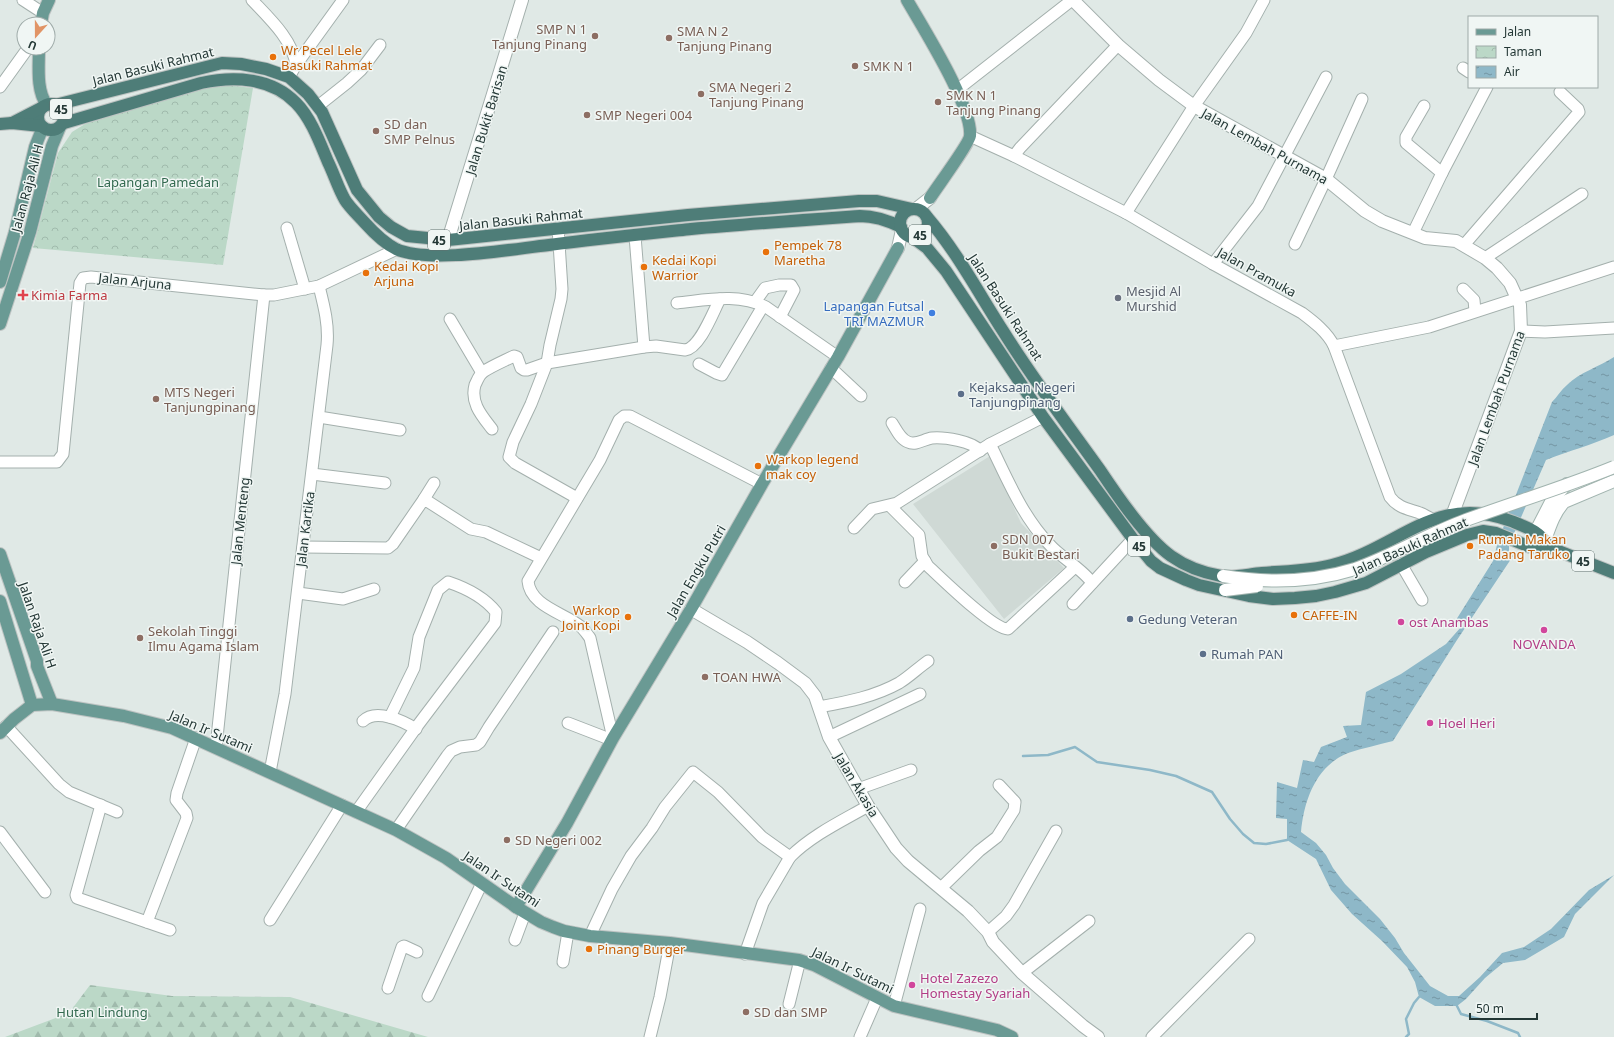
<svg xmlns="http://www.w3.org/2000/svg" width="1614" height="1037" viewBox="0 0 1614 1037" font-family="'Noto Sans',sans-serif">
<defs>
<pattern id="forest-firs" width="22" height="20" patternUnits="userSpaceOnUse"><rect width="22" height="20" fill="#bbd8c7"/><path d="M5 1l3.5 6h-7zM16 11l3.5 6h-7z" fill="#a0baac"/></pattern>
<pattern id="park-crowns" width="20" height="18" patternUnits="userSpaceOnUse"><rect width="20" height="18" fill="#bbd8c7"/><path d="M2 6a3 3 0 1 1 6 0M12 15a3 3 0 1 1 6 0" fill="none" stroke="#a0baac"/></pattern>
<pattern id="water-ripples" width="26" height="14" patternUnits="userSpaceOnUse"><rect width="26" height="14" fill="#8eb8c8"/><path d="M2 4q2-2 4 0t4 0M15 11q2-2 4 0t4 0" fill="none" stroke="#7496a3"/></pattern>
</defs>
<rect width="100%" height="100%" fill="#e0e9e6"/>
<polygon fill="#cfd9d5" points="990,456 1021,523 1064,568 1004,619 913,504"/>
<polygon fill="url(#forest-firs)" points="90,985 172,996 290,997 428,1037 5,1037 69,1013"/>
<polygon fill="url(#park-crowns)" points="216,84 253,88 223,265 33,248 58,153 72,132 85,124"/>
<path fill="url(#water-ripples)" d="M1614,357V435C1592,445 1568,451 1546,460L1509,545V552L1513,556L1457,640L1393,741C1378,745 1363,748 1348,753C1316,766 1304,800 1301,832L1316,843L1326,855L1333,868L1345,884L1380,919L1395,938L1404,953L1430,986L1448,996H1459L1480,977L1502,953L1524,947L1551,929L1589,890L1614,875L1575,914L1564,937L1525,960L1503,963L1485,978L1466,999L1457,1006H1435L1419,997L1415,982L1407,967L1382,941L1352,914L1331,890L1316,859L1287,840V819L1276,818L1277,782L1297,788L1303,760L1314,762L1321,747L1347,737L1343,726L1361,725L1366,692L1401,674L1446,644L1461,627L1456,620L1493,561L1498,541L1552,402C1557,397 1561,390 1567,385C1580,372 1599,367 1614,357Z"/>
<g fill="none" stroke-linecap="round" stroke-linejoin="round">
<g stroke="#8eb8c8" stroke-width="2.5">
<polyline points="1023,756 1048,755 1075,747 1097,762 1150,770 1176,776 1212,792 1230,819 1243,834 1254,843 1266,844 1287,840"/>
<polyline points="1457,1006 1461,1014 1487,1021 1518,1033 1520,1037"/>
<polyline points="1406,1037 1409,1034 1406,1019 1414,1003 1419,997"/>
</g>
<g stroke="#a4b0ad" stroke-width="13">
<g id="minor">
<polyline points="23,0 43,13"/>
<path d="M252,0C269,18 293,40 296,65"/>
<polyline points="1463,68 1469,72"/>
<polyline points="289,77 296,65 343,0"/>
<polyline points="0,87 28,48"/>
<polyline points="957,90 1072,0"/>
<polyline points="318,106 347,83 361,70 380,45"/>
<polyline points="1424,106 1406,137 1406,143 1442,173"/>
<path d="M970,136L1014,156L1126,213L1213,264L1302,313C1314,322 1327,332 1334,346L1390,497C1398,508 1409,509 1420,513C1426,515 1429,519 1435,519"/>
<polyline points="1014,156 1020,148 1118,45"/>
<polyline points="1126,213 1194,106 1246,33 1264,0"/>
<polyline points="287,228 305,289"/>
<polyline points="558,228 562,289 561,299 550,345 547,363 531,404 513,442 509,457 515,463 577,498"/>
<polyline points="1413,233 1442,173 1487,87"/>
<polyline points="635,236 644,347"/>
<polyline points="1295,244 1326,179 1362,99"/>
<polyline points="1464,245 1579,112 1578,109 1560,92"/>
<polyline points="1485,258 1582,194"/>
<polyline points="1213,264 1258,206 1326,77"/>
<polyline points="1463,289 1474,300 1475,311"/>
<polyline points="755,302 765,288 779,285 791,285 794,290 780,317"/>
<path d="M677,303C707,300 738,293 766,307L838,357"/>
<polyline points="450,319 482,373"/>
<polyline points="1521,331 1545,332 1614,328"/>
<polyline points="1334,346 1429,327 1614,267"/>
<polyline points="699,364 716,373 722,375 763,306"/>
<polyline points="831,368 861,396"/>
<polyline points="319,417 400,430"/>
<path d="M892,423C896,429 900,439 908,442C916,446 924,439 932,438C944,437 973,441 980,451"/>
<path d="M492,429C482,416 470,403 475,385C477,381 479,375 483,372C492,366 504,361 514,356L517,357L521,368L524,370H527L547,363L644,347L656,346L685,350C700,348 713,312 720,299"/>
<path d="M990,444C1007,478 1022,516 1049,544C1060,557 1084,570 1092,583"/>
<polyline points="0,462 57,462 63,454 80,283 83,278 91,277 264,295 274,295 319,286 397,249"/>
<polyline points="312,474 385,483"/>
<polyline points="424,499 434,483"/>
<path d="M890,506L919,535L922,556L928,566C942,579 993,629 1008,629L1075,567"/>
<polyline points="854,528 872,509 897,503 990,444 1043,417"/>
<polyline points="303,547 388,548 393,544 424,499 471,529 486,532 541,558"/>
<polyline points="1401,564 1422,600"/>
<polyline points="905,582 925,561"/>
<polyline points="298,593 343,599 374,589"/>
<polyline points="1073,604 1133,539"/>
<path d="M819,707C846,702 874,697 899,683C909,677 918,668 928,661"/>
<path d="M363,721C376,708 403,721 416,729"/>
<polyline points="568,723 612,740"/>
<polyline points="6,726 59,784 69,792 117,812"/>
<polyline points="829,737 920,694"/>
<path d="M613,738L590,638C587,634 584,629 580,626C564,613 530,606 528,581L600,460L619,420L624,416H630L762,484"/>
<polyline points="216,747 264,295"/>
<path d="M270,772L285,694L327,345C329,325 324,306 319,286"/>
<polyline points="858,789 911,770"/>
<polyline points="101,805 76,895 77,898 170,930"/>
<path d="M356,812L418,725L495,623L496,612C484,597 466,588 448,582L438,590L419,637L414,668L390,717"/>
<polyline points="396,830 447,756 451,751 460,747 476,745 480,742 489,727 553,632"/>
<polyline points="0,832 45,892"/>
<polyline points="941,888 979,851 997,837 1014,810 1015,802 999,785"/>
<polyline points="270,920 342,805"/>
<polyline points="147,922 187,818 186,813 176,800 177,793 196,738"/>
<polyline points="988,932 1006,916 1014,905 1056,831"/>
<path d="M590,936L612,889L631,856L652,828L665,807L693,772L718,792L762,837L790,857C812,835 842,821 868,806"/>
<polyline points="515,940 525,913"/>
<polyline points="745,954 763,903 790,857"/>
<polyline points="563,962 568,932"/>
<polyline points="1022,973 1089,921"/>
<polyline points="388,988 402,947 404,946 417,952"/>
<polyline points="428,996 482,883"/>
<polyline points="789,1004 800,960"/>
<polyline points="894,1006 920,909"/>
<polyline points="650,1037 660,997 670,943"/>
<polyline points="860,1037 877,998"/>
<polyline points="1152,1037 1249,939"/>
</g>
</g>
<g stroke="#a4b0ad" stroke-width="14">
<g id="tertiary">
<polyline points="1073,0 1118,45 1159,80 1194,106 1326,179 1365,211 1382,221 1425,238 1456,241 1485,258 1497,268 1510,283 1520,305 1521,331 1453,513"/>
<polyline points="916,209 930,198"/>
<polyline points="448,240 522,0"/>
<polyline points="898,248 902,230"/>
<polyline points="691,609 747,642 778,663 805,683 815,696 829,737 868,806 896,848 908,861 968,911 988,932 993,942 1022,973 1083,1026 1098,1037"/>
</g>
</g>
<g stroke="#a1b4af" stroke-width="14">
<g id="secondary">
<polyline points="1536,531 1552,500 1567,484"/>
<path d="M1545,540C1550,526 1554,513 1564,502L1614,481"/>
</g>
</g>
<g stroke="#bdc3c2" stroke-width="14">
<g id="primary">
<path d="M907,0C923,28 973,107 970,136C969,144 937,187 930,198"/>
<polyline points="41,24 43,13 49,0"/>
<path d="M39,48C39,66 36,91 47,105"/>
<polyline points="0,282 15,232 35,147 43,127"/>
<polyline points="0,324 30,232 52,146 60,127"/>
<polyline points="0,554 37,661 37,666 52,704"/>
<polyline points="0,601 32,705"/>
<polyline points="0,733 14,719 32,705 52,704 124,716 172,728 396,830 446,858 516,907 541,922 553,927 564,931 590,936 670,943 799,960 814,965 894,1006 997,1030 1012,1037"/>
<polyline points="516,907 567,823 613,738 691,609 762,484 838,357 898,248"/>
</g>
</g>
<g stroke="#bdc3c2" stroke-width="14">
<g id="trunk">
<circle cx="51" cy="117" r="13"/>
<polyline points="55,105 222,63 241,64 266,69 289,77 308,94 322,112 357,190 379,217 391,227 407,236 448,240 688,215 859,201 877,201 912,209"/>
<polyline points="12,123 43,107"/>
<path d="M64,123L201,83C233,76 271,77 296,103C311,118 320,143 328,162C334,174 338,188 345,200C350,208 358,215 365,223C374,233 384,243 396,249C429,264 512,249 549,245C596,239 644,234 691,229C747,224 804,220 860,216C875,216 887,220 901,227"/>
<polyline points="0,124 12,123 41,126"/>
<circle cx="914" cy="223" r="14"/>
<path d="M927,217C957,252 978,292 1003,331C1033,379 1067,424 1100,470C1118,497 1146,538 1171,556C1185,566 1204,573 1221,576C1234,578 1249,574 1262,573C1285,571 1310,571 1332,565C1399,548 1436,492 1511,521C1531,529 1538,531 1551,548"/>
<polyline points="912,237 927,248 946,271 1043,417 1133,539 1151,561 1160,568 1186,580 1199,585 1249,596 1273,599 1295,598 1316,596 1335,592 1366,583 1426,552 1467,535 1483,531 1496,533 1530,547 1551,548 1614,573"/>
</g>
</g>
<use href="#minor" stroke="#fff" stroke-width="11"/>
<use href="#tertiary" stroke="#fff" stroke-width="12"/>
<use href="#secondary" stroke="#fff" stroke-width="12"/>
<use href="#primary" stroke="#6a9a94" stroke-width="12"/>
<use href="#trunk" stroke="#4e7d78" stroke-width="12"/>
<g stroke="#a1b4af" stroke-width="14" stroke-linecap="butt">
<g id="secondary-bridge">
<path d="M1223,576C1266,583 1313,582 1355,569C1392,556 1428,534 1466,520C1515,502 1565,487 1614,467"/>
<polyline points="1225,590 1257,586"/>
</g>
</g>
<use href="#secondary-bridge" stroke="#fff" stroke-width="12"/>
</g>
<g fill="#8d6e63" stroke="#f0f6f4" stroke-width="1.5">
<circle cx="595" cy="36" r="4"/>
<circle cx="669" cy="38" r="4"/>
<circle cx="855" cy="66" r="4"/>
<circle cx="701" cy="94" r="4"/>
<circle cx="938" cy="102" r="4"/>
<circle cx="587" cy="115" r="4"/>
<circle cx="376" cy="131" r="4"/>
<circle cx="156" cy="399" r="4"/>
<circle cx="994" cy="546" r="4"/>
<circle cx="140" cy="638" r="4"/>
<circle cx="705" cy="677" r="4"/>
<circle cx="507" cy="840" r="4"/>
<circle cx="746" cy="1012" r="4"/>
</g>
<g fill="#e8710a" stroke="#f0f6f4" stroke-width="1.5">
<circle cx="273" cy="57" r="4"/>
<circle cx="766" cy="252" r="4"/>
<circle cx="644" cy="267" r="4"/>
<circle cx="366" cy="273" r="4"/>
<circle cx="758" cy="466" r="4"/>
<circle cx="1470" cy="546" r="4"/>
<circle cx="1294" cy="615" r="4"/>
<circle cx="628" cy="617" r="4"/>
<circle cx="589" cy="949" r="4"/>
</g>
<path fill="#e0444e" stroke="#f0f6f4" stroke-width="1.5" d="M21 289h4v4h4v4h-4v4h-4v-4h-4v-4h4z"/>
<circle fill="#6b7280" stroke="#f0f6f4" stroke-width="1.5" cx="1118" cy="298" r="4"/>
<circle fill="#3f7fe0" stroke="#f0f6f4" stroke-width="1.5" cx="932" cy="313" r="4"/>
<g fill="#5c6f8a" stroke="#f0f6f4" stroke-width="1.5">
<circle cx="961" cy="394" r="4"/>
<circle cx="1130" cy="619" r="4"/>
<circle cx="1203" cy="654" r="4"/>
</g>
<g fill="#d1479c" stroke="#f0f6f4" stroke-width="1.5">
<circle cx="1401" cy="622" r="4"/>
<circle cx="1544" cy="630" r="4"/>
<circle cx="1430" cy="723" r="4"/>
<circle cx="912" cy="985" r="4"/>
</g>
<g text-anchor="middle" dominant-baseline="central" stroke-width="3" stroke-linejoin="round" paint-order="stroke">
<g fill="#f0f6f4" stroke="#60706e" stroke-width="1">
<rect x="50" y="99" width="22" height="20" rx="3"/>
<rect x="909" y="225" width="22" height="20" rx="3"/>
<rect x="428" y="230" width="22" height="20" rx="3"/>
<rect x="1128" y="536" width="22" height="20" rx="3"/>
<rect x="1572" y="551" width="22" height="20" rx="3"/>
</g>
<g font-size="12" font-weight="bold" fill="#233735">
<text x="61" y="109">45</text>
<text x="920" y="235">45</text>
<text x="439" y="240">45</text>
<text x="1139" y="546">45</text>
<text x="1583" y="561">45</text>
</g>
<g font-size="13" fill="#785e54" stroke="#f0f6f4" text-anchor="start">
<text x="587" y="29" text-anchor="end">SMP N 1<tspan x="587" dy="15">Tanjung Pinang</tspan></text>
<text x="677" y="31">SMA N 2<tspan x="677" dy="15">Tanjung Pinang</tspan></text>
<text x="863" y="66">SMK N 1</text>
<text x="709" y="87">SMA Negeri 2<tspan x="709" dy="15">Tanjung Pinang</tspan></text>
<text x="946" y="95">SMK N 1<tspan x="946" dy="15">Tanjung Pinang</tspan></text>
<text x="595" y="115">SMP Negeri 004</text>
<text x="384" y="124">SD dan<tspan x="384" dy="15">SMP Pelnus</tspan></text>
<text x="164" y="392">MTS Negeri<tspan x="164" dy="15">Tanjungpinang</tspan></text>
<text x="1002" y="539">SDN 007<tspan x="1002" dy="15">Bukit Bestari</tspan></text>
<text x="148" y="631">Sekolah Tinggi<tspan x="148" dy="15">Ilmu Agama Islam</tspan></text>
<text x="713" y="677">TOAN HWA</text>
<text x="515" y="840">SD Negeri 002</text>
<text x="754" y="1012">SD dan SMP</text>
</g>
<g font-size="13" fill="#c56008" stroke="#f0f6f4" text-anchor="start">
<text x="281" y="50">Wr Pecel Lele<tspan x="281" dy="15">Basuki Rahmat</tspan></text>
<text x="774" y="245">Pempek 78<tspan x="774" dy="15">Maretha</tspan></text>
<text x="652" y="260">Kedai Kopi<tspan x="652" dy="15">Warrior</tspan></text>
<text x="374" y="266">Kedai Kopi<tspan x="374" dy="15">Arjuna</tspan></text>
<text x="766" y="459">Warkop legend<tspan x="766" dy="15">mak coy</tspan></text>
<text x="1478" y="539">Rumah Makan<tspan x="1478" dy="15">Padang Taruko</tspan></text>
<text x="620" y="610" text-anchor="end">Warkop<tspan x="620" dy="15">Joint Kopi</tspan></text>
<text x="1302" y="615">CAFFE-IN</text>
<text x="597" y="949">Pinang Burger</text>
</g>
<g font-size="13" fill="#233735" stroke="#f0f6f4">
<text transform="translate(153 66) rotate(-14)">Jalan Basuki Rahmat</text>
<text transform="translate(486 120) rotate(-73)">Jalan Bukit Barisan</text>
<text transform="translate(1265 146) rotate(29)">Jalan Lembah Purnama</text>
<text transform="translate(27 188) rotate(-75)">Jalan Raja Ali H</text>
<text transform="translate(521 219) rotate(-6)">Jalan Basuki Rahmat</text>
<text transform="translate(1257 272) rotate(29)">Jalan Pramuka</text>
<text transform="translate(135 281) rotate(6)">Jalan Arjuna</text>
<text transform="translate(1006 307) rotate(57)">Jalan Basuki Rahmat</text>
<text transform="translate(1496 398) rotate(-70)">Jalan Lembah Purnama</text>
<text transform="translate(240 521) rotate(-84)">Jalan Menteng</text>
<text transform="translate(305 529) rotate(-83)">Jalan Kartika</text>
<text transform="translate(1410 546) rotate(-24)">Jalan Basuki Rahmat</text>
<text transform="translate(696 571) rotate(-60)">Jalan Engku Putri</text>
<text transform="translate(38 625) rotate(71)">Jalan Raja Ali H</text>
<text transform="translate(211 731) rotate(23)">Jalan Ir Sutami</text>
<text transform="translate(857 785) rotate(59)">Jalan Akasia</text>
<text transform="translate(502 879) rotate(34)">Jalan Ir Sutami</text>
<text transform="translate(853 970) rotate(26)">Jalan Ir Sutami</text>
</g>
<g font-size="13" fill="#32694f" stroke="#f0f6f4">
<text x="158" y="182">Lapangan Pamedan</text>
<text x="102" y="1012">Hutan Lindung</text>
</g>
<g font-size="13" fill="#5b616d" stroke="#f0f6f4" text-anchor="start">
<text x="1126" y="291">Mesjid Al<tspan x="1126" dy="15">Murshid</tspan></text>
</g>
<g font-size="13" fill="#be3a42" stroke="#f0f6f4" text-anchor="start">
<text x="31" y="295">Kimia Farma</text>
</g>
<g font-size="13" fill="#366cbe" stroke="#f0f6f4" text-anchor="end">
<text x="924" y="306">Lapangan Futsal<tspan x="924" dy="15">TRI MAZMUR</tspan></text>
</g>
<g font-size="13" fill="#4e5e75" stroke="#f0f6f4" text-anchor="start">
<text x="969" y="387">Kejaksaan Negeri<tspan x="969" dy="15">Tanjungpinang</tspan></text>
<text x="1138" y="619">Gedung Veteran</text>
<text x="1211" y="654">Rumah PAN</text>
</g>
<g font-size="13" fill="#b23c85" stroke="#f0f6f4" text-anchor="start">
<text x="1409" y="622">ost Anambas</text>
<text x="1544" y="644" text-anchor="middle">NOVANDA</text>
<text x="1438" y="723">Hoel Heri</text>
<text x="920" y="978">Hotel Zazezo<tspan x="920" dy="15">Homestay Syariah</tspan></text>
</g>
</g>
<rect x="1468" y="16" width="130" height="72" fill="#f0f6f4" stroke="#9eaaa8"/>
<rect x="1476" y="29" width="20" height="6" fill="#6a9a94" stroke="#9eaaa8"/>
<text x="1504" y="36" font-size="12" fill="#233735">Jalan</text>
<rect x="1476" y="46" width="20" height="12" fill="url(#park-crowns)" stroke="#9eaaa8"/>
<text x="1504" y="56" font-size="12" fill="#233735">Taman</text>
<rect x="1476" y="66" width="20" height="12" fill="url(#water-ripples)" stroke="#9eaaa8"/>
<text x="1504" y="76" font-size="12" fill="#233735">Air</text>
<g transform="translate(36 36) rotate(201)"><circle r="19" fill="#f0f6f4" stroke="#9eaaa8"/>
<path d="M0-3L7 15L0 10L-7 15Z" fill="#e19466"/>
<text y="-6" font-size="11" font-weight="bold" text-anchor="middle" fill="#233735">U</text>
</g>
<path d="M1470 1013v6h67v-6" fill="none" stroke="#233735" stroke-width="2"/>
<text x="1476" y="1013" font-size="12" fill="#233735" stroke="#f0f6f4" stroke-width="3" paint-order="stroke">50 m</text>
</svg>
